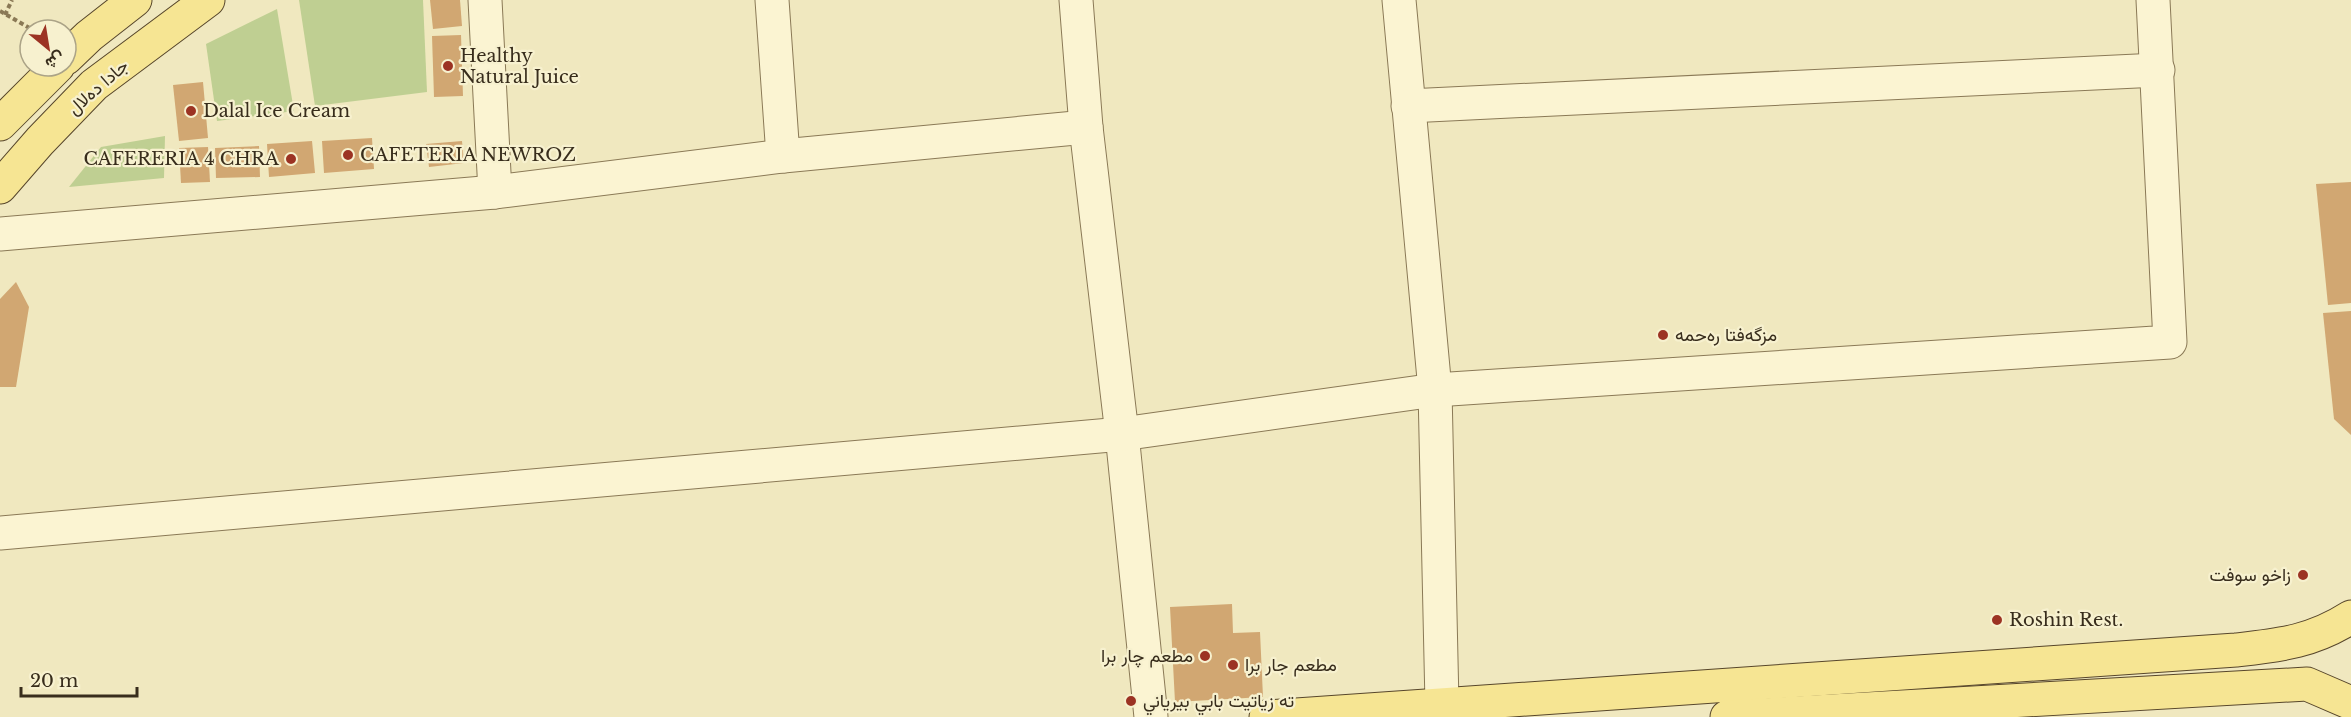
<svg xmlns="http://www.w3.org/2000/svg" width="2351" height="717" viewBox="0 0 2351 717" font-family="'Libre Baskerville',Vazirmatn,serif">
<rect width="100%" height="100%" fill="#f0e8bf"/>
<g fill="#bfcf92">
<polygon points="299,0 423,0 427,92 315,106"/>
<polygon points="277,9 294,111 217,121 206,44"/>
<polygon points="165,136 164,178 69,187 101,147"/>
</g>
<g fill="#d1a772">
<polygon points="430,0 460,0 462,26 433,29"/>
<polygon points="461,35 463,96 434,97 432,36"/>
<polygon points="203,82 208,138 179,141 173,85"/>
<polygon points="372,138 374,169 324,173 322,141"/>
<polygon points="312,141 315,173 269,177 267,144"/>
<polygon points="462,141 464,163 429,167 426,144"/>
<polygon points="259,146 260,177 216,178 215,148"/>
<polygon points="208,147 210,182 181,183 179,148"/>
<polygon points="2351,182 2351,303 2328,305 2316,184"/>
<polygon points="16,282 29,307 16,387 0,387 0,299"/>
<polygon points="2351,311 2351,435 2334,419 2323,313"/>
<polygon points="1232,604 1233,633 1260,632 1263,697 1175,702 1170,607"/>
</g>
<g fill="none" stroke-linecap="round" stroke-linejoin="round">
<g stroke="#8a7956" stroke-width="35">
<g id="minor">
<polyline points="485,0 495,192"/>
<polyline points="772,0 783,156"/>
<polyline points="1076,0 1086,127 1122,434 1151,717"/>
<polyline points="1399,0 1435,390 1442,704"/>
<polyline points="1408,106 2158,70"/>
<polyline points="0,234 495,192 783,156 1086,127"/>
<polyline points="0,533 1122,434 1435,390 2170,342 2153,0"/>
</g>
</g>
<g stroke="#57462b" stroke-width="35">
<g id="major">
<polyline points="66,58 89,36 135,0"/>
<polyline points="0,124 58,66"/>
<polyline points="0,187 40,141 94,85 208,0"/>
<path d="M1266,717L2236,650C2280,645 2312,642 2351,617"/>
<polyline points="1727,717 2307,684 2351,703"/>
</g>
</g>
<g stroke="#8a7956" stroke-width="4" stroke-dasharray="4.5 3" stroke-linecap="butt">
<polyline points="0,11 33,30"/>
<polyline points="5,15 12,0"/>
</g>
<use href="#minor" stroke="#fbf4d2" stroke-width="33"/>
<use href="#major" stroke="#f6e593" stroke-width="33"/>
</g>
<g fill="#9c3323" stroke="#f7f1cf" stroke-width="2">
<circle cx="448" cy="66" r="6"/>
<circle cx="191" cy="111" r="6"/>
<circle cx="348" cy="155" r="6"/>
<circle cx="291" cy="159" r="6"/>
<circle cx="1663" cy="335" r="6"/>
<circle cx="2303" cy="575" r="6"/>
<circle cx="1997" cy="620" r="6"/>
<circle cx="1205" cy="656" r="6"/>
<circle cx="1233" cy="665" r="6"/>
<circle cx="1131" cy="701" r="6"/>
</g>
<g text-anchor="middle" dominant-baseline="central" stroke-width="4.5" stroke-linejoin="round" paint-order="stroke">
<g font-size="18" fill="#382d1c" stroke="#f7f1cf" text-anchor="start">
<text x="460" y="56">Healthy<tspan x="460" dy="21">Natural Juice</tspan></text>
<text x="203" y="111">Dalal Ice Cream</text>
<text x="360" y="155">CAFETERIA NEWROZ</text>
<text x="279" y="159" text-anchor="end">CAFERERIA 4 CHRA</text>
<text x="1675" y="335">مزگەفتا رەحمە</text>
<text x="2291" y="575" text-anchor="end">زاخو سوفت</text>
<text x="2009" y="620">Roshin Rest.</text>
<text x="1193" y="656" text-anchor="end">مطعم چار برا</text>
<text x="1245" y="665">مطعم جار برا</text>
<text x="1143" y="701">ته زياتيت بابي بيرياني</text>
</g>
<g font-size="18" fill="#382d1c" stroke="#f7f1cf">
<text transform="translate(98 87) rotate(-41)">جادا دەلال</text>
</g>
</g>
<g transform="translate(48 48) rotate(150)"><circle r="28" fill="#f7f1cf" stroke="#aba387" stroke-width="1.5"/>
<path d="M0-4.5L10 22L0 15L-10 22Z" fill="#9c3323"/>
<text y="-9" font-size="16" font-weight="bold" text-anchor="middle" fill="#382d1c">ش</text>
</g>
<path d="M21 687v9h116v-9" fill="none" stroke="#382d1c" stroke-width="3"/>
<text x="30" y="687" font-size="18" fill="#382d1c" stroke="#f7f1cf" stroke-width="4.5" paint-order="stroke">20 m</text>
</svg>
